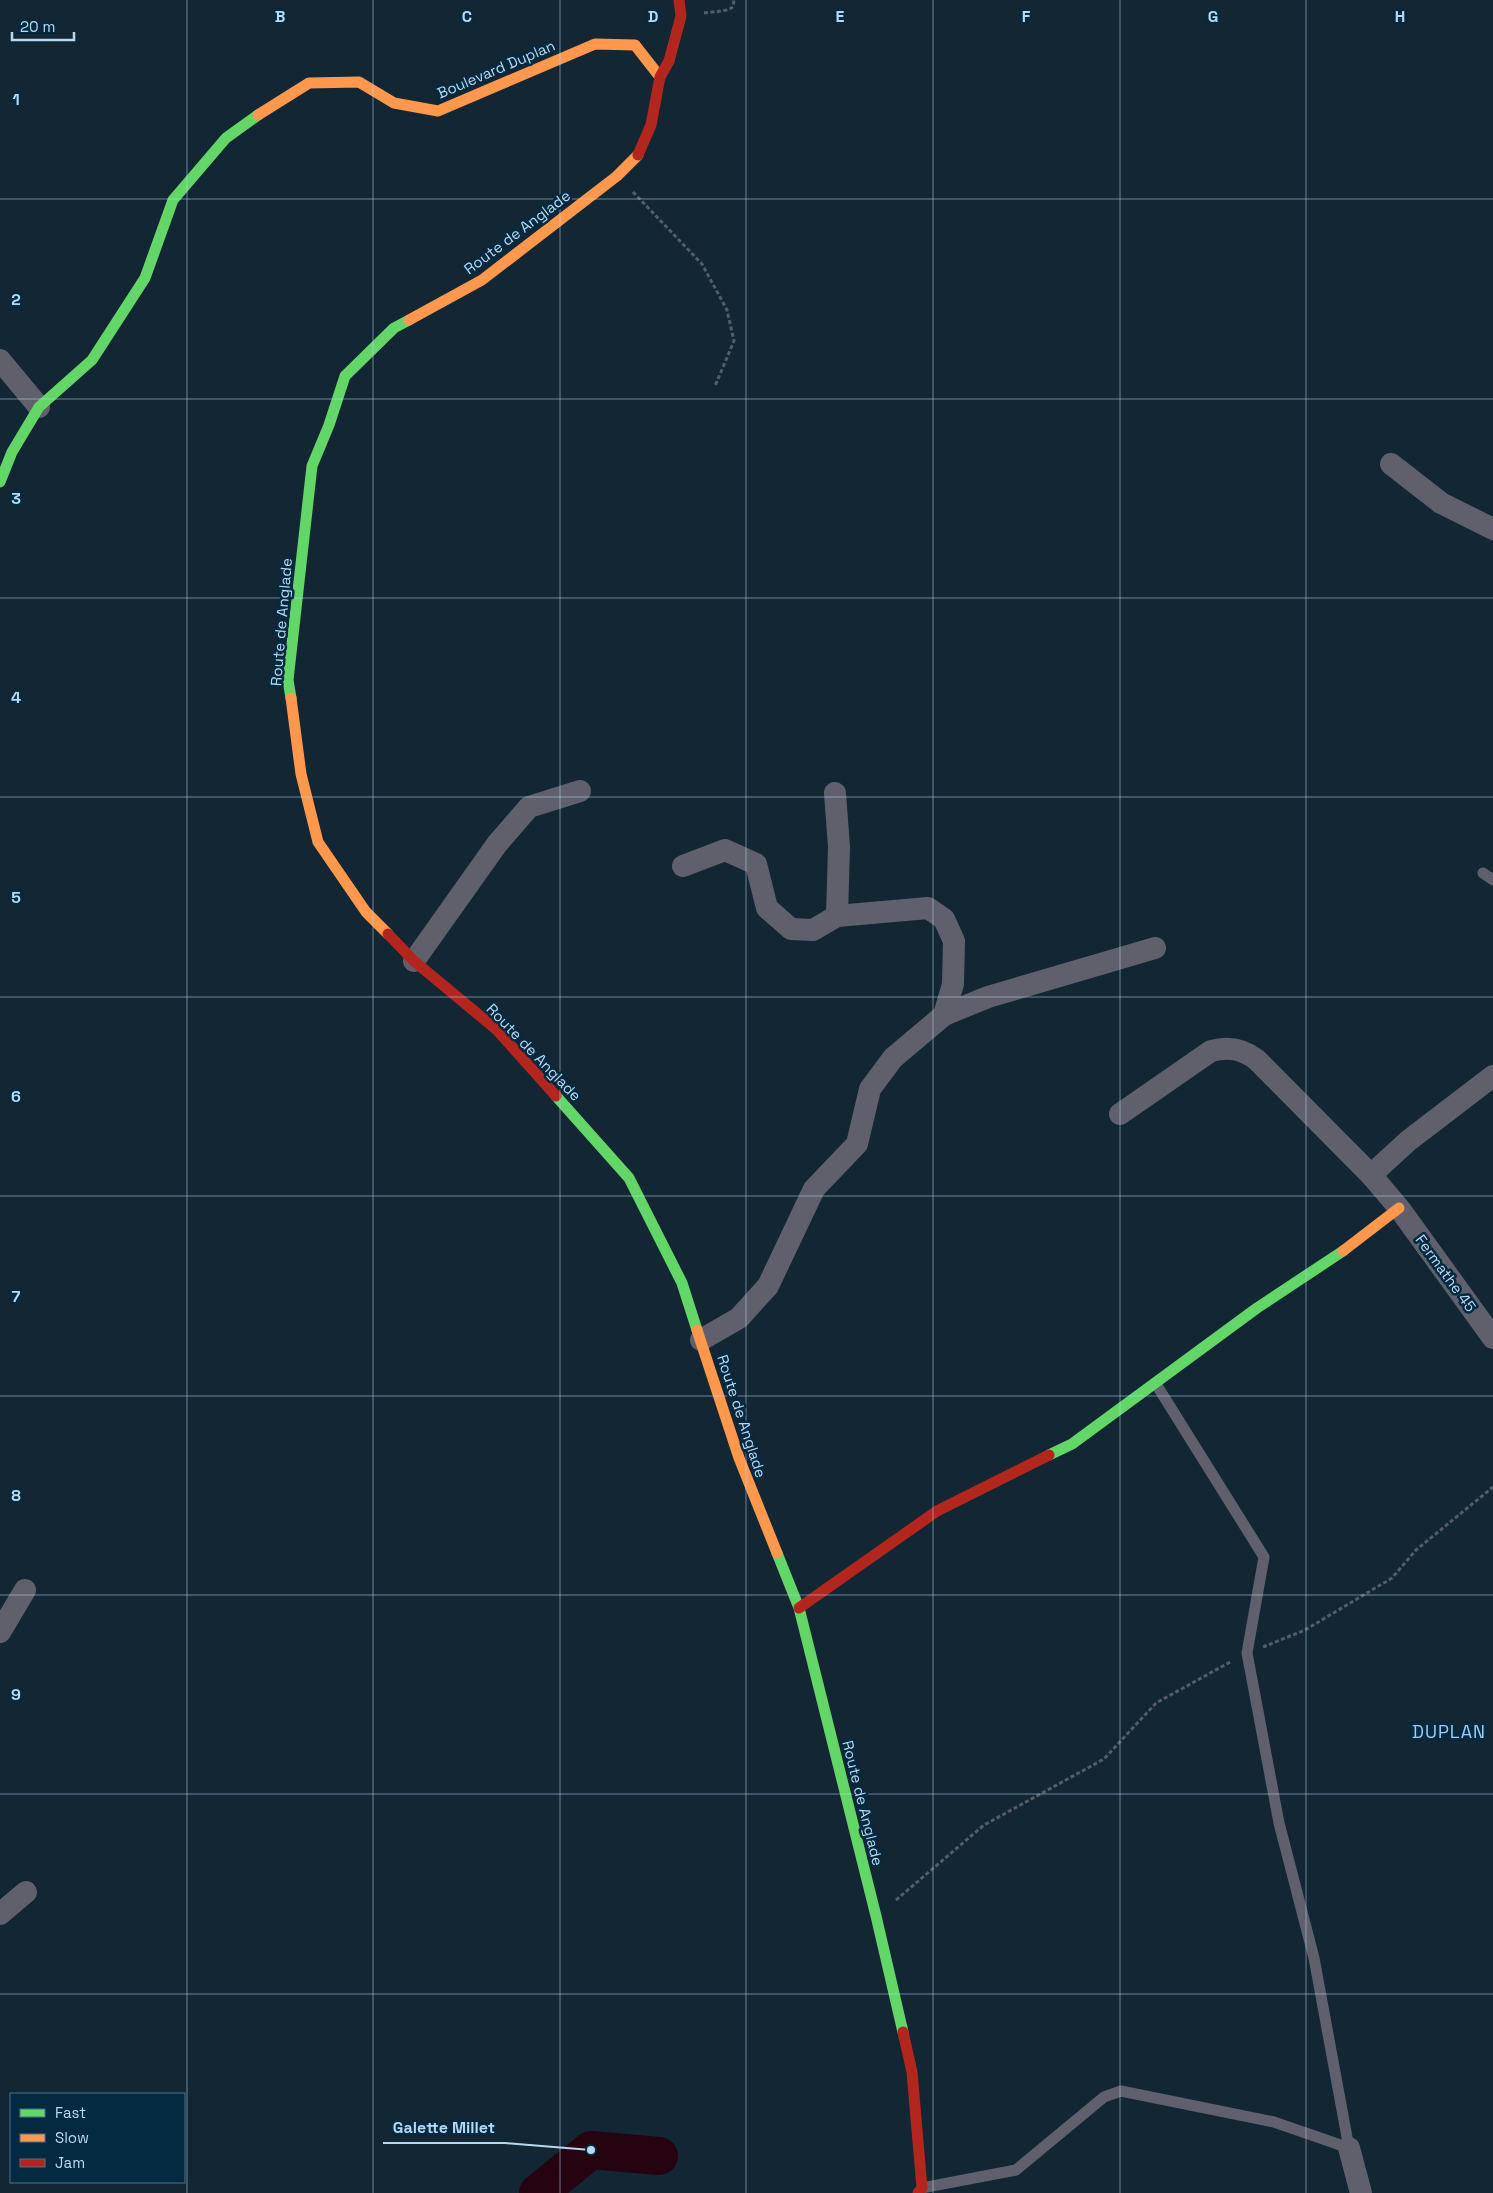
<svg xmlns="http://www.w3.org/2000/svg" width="1493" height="2193" viewBox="0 0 1493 2193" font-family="'Space Grotesk',sans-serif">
<rect width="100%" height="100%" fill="#122633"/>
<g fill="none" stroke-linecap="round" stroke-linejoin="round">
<polyline stroke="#250311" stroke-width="38" points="538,2193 591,2150 659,2156"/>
<g stroke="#555c68" stroke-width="3" stroke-dasharray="4 2.5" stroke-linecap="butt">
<polyline points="704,13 728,10 733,7 734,0"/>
<polyline points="633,192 702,264 727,310 734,341 715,386"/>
<polyline points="1263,1647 1305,1630 1392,1578 1416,1550 1493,1487"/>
<polyline points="896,1900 984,1825 1104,1759 1156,1703 1232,1661"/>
</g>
<g stroke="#60606c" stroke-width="11">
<polyline points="1483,873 1493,880"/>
<polyline points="1156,1384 1264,1557 1247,1653 1279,1823 1314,1958 1349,2148"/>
<polyline points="922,2188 1016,2170 1104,2097 1121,2091 1274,2122 1349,2148"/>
</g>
<g stroke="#60606c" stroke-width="22">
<polyline points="0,360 39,407"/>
<polyline points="1391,464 1441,503 1493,529"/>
<polyline points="835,793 839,847 837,916"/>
<polyline points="683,866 725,850 756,864 767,908 791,929 813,930 837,916 928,908 944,919 954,941 953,984 944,1015"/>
<polyline points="414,961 497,844 529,807 580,791"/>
<path d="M1120,1114L1211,1051C1229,1046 1243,1049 1257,1060L1371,1175L1399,1208L1493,1338"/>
<polyline points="1371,1175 1408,1141 1493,1076"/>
<polyline points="701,1340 739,1318 768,1286 814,1189 857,1144 870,1089 893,1058 944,1015 988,997 1155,948"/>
<polyline points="0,1632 25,1590"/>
<polyline points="0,1914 26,1892"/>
<polyline points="1349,2148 1361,2193"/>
</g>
<g stroke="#63d668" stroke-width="11">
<polyline points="0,482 12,452 39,407 92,360 145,278 173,200 226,138 258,115"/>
<polyline points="291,698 288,680 312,466 329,425 345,376 394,328 409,320"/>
<polyline points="556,1096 629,1178 682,1283 697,1330"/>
<polyline points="1049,1455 1072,1444 1257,1308 1343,1251"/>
<polyline points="777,1553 799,1608 876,1916 903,2032"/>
</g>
<g stroke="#ff974d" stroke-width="11">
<polyline points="258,115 309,83 359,82 394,103 438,111 595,44 635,45 660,77"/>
<polyline points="409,320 482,280 617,176 638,155"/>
<polyline points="291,698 301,774 318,842 366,912 388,934"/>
<polyline points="1343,1251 1399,1208"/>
<polyline points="697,1330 739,1458 777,1553"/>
</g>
<g stroke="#b3261e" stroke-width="11">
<polyline points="638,155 651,125 660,77 669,61 681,16 679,0"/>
<polyline points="388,934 414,961 497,1030 556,1096"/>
<polyline points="799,1608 937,1511 1049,1455"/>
<polyline points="903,2032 912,2072 922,2188 918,2193"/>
</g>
</g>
<path fill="none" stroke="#b8d9f2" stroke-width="1" stroke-opacity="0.55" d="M187,0V2193M373,0V2193M560,0V2193M746,0V2193M933,0V2193M1120,0V2193M1306,0V2193M0,199H1493M0,399H1493M0,598H1493M0,797H1493M0,997H1493M0,1196H1493M0,1396H1493M0,1595H1493M0,1794H1493M0,1994H1493"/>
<g text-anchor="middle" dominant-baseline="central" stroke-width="5" stroke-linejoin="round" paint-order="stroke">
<g font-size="15" fill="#b8d9f2" stroke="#042a41">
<text transform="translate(496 69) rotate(-23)">Boulevard Duplan</text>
<text transform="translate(517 232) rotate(-37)">Route de Anglade</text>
<text transform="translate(281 622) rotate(-85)">Route de Anglade</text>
<text transform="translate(534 1052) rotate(46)">Route de Anglade</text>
<text transform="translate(1446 1273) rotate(54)">Fermathe 45</text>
<text transform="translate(742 1416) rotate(72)">Route de Anglade</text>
<text transform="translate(863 1803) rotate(76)">Route de Anglade</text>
</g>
<g font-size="18" letter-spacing="1" fill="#99cef6" stroke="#042a41">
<text x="1449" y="1731">DUPLAN</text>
</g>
</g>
<g font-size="16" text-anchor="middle" font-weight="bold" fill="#b8d9f2" stroke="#042a41" stroke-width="5" stroke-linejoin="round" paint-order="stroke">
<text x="280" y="22">B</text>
<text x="467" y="22">C</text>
<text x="653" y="22">D</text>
<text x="840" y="22">E</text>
<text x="1026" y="22">F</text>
<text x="1213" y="22">G</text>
<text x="1400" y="22">H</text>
<text x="16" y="105">1</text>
<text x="16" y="305">2</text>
<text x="16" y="504">3</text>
<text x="16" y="703">4</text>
<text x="16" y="903">5</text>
<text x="16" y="1102">6</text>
<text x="16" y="1302">7</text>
<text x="16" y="1501">8</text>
<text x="16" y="1700">9</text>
</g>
<path fill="none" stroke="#b8d9f2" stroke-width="2" d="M591 2150L505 2143H383"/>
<circle fill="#b8d9f2" stroke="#042a41" stroke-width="2" cx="591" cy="2150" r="5"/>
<g font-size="16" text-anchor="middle" font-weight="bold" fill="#b8d9f2" stroke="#042a41" stroke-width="5" stroke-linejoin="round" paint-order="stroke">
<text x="444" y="2133">Galette Millet</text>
</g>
<rect x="10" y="2093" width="175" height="90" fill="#042a41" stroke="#4c7088"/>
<rect x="20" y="2109" width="25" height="8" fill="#63d668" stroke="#4c7088"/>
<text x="55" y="2118" font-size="15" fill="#b8d9f2">Fast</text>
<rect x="20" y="2134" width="25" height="8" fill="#ff974d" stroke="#4c7088"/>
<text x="55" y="2143" font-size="15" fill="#b8d9f2">Slow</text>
<rect x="20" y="2159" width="25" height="8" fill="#b3261e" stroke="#4c7088"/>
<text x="55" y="2168" font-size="15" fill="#b8d9f2">Jam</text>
<path d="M12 32v8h62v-8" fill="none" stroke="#b8d9f2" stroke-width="2.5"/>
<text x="20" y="32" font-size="15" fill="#b8d9f2" stroke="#042a41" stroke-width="4" paint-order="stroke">20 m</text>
</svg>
